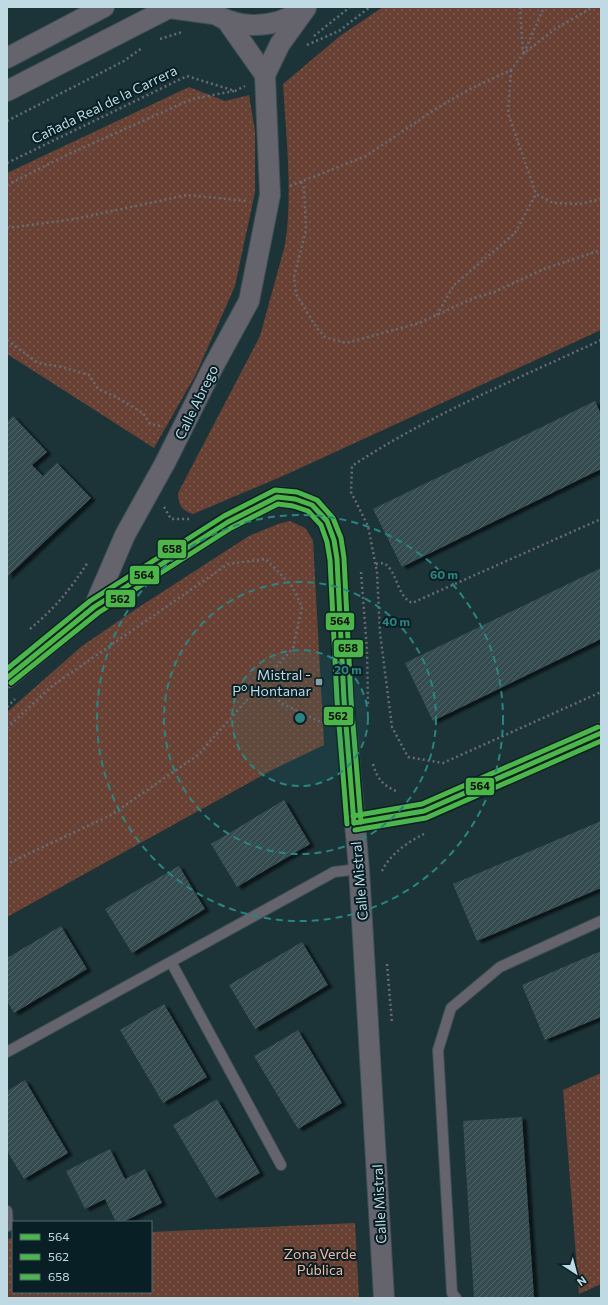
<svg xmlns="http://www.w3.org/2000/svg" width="608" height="1305" viewBox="0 0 608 1305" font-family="Commissioner,sans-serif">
<defs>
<pattern id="park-dots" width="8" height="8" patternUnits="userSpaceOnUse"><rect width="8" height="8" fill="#684134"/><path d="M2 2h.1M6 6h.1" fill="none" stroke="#7c5c51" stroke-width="1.8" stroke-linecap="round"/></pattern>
<pattern id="building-hatch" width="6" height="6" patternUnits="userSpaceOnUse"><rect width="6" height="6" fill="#354c4f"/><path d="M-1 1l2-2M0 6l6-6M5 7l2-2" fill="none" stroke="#506568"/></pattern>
<filter id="shadow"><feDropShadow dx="4.5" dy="2.5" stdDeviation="1" flood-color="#0009"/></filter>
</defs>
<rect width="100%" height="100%" fill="#1c3338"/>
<g fill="url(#park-dots)">
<path d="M383,7H601V330L285,475L193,514C181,510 179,506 178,493L260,336L285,245C293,194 286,135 283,84L340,36Z"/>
<polygon points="189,87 225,101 249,95 255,131 255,192 235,286 196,374 154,448 7,354 7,173"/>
<polygon points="290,521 305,528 313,540 324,745 274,769 7,917 7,712 82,646 139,607 249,536 278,524"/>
<polygon points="601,1073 601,1284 579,1294 563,1090"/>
<polygon points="355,1223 359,1298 7,1298 7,1239 13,1238 13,1292 151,1292 151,1232"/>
</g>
<g fill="url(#building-hatch)" filter="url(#shadow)">
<polygon points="595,401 601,414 601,469 402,567 373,509"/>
<polygon points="13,416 47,452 32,465 43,476 57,463 91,498 7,577 7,422"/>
<polygon points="601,568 601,639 433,721 405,663"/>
<polygon points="284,800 310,844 237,887 211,844"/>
<polygon points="601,821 601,888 477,941 453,884"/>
<polygon points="179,866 205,909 132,953 105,909"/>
<polygon points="61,926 87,969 14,1013 7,1001 7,958"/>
<polygon points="302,942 328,985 255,1029 229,985"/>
<polygon points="601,951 601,1017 545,1040 522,985"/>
<polygon points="164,1004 207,1077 163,1103 120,1030"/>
<polygon points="298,1030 342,1103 298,1129 254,1056"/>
<polygon points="25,1080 68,1153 24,1179 7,1151 7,1091"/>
<polygon points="217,1099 260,1173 216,1198 173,1125"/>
<polygon points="522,1117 534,1298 474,1298 463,1121"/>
<polygon points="110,1149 125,1179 145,1169 162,1203 123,1222 116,1222 105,1199 85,1209 66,1171"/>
</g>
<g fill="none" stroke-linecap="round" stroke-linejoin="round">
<g stroke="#3c4f54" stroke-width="12">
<g id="lane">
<polyline points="171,962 281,1165"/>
<polyline points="7,1052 334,872 359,869"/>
<polyline points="7,1211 8,1226"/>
<polyline points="456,1298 452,1293 438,1050 451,1008 500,967 601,921"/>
</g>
</g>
<g stroke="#3c4f54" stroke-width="22">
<g id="street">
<path d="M205,7C234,31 272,30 303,10"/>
<polyline points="227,21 265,75"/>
<polyline points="7,58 104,7"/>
<polyline points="7,91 169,8 213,14"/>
<polyline points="94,607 125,535 165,463 213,367 249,301 270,195 265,75 280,44 306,8"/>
<polyline points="7,678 94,607 228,522 277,497 295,499 312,505 327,521 334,540 337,559 344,700 359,869 384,1298"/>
<polyline points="354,823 424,811 601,733"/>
</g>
</g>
<g stroke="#686b74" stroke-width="2.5" stroke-dasharray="2 3" stroke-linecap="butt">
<polyline points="520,7 523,53"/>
<polyline points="314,36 350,7"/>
<polyline points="160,39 182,32"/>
<polyline points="307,45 339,31 370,7"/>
<polyline points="524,53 544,7"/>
<polyline points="511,70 508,113 536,194 553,203 579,204 601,199"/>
<polyline points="7,121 124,61 142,48"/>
<polyline points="7,163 187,76 235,91 245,86"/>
<polyline points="301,182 304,188 306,230 294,277 296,294 316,327 325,337 346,343 419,323 474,298 494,292 544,269 601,250"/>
<polyline points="7,185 69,154 192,99 234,91"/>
<polyline points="290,186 366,156 437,108 472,88 511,70 523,54 555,29 593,7"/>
<polyline points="7,228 75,219 187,195 247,201"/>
<polyline points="437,315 454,285 515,233 536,194"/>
<polyline points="7,340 38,363 62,367 89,375 98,389 116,397 143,413 150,424 160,426"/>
<path d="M601,340C517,379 429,415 352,466L351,492L368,526L377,572L380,633L392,727L408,757L443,763L601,692"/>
<polyline points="164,507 171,519 190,519"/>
<path d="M376,564L384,563C398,572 396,595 412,603L601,519"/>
<polyline points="361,572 367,650 368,707"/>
<path d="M30,629C57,606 69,591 88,562"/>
<polyline points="259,684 283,704 325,724"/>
<polyline points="7,707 15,699"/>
<polyline points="7,728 52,686 228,564 266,559 292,586 302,607 293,648 198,755 111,815 7,864"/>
<path d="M373,764C377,779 384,787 399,792"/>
<path d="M382,871C390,854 408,842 424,834"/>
<polyline points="387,964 392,1023"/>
</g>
<use href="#lane" stroke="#65636c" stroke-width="10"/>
<use href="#street" stroke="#65636c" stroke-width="20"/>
<g stroke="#081f25" stroke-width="8">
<g id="bus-1">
<polyline points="7,678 94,607 228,522 277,497 295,499 312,505 327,521 334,540 337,559 344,700 354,823"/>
<polyline points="354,823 424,811 601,733"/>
</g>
</g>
<g stroke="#081f25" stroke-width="8">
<g id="bus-2">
<polyline points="11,683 98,613 231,528 278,504 293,506 308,511 321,525 327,542 330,560 337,700 347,824"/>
<polyline points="355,830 426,818 601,741"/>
</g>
</g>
<g stroke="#081f25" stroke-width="8">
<g id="bus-3">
<polyline points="7,669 90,601 224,516 275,490 297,492 317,500 333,518 341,538 344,558 351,700 361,822"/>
<polyline points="353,816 422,804 598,727"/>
</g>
</g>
<use href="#bus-1" stroke="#4ab747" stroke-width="5"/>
<use href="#bus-2" stroke="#4ab747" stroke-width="5"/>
<use href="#bus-3" stroke="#4ab747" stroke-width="5"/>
</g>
<circle cx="300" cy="718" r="68" fill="#298580" fill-opacity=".12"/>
<g fill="none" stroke="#298580" stroke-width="2" stroke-dasharray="7 5">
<circle cx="300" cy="718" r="68"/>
<circle cx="300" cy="718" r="136"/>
<circle cx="300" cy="718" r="203"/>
</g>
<rect fill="#86a0a7" stroke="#081f25" stroke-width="1.5" x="315" y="678" width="8" height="8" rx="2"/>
<g text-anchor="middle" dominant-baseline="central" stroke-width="4" stroke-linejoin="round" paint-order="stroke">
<g font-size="14" fill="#bfdae3" stroke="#081f25">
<text transform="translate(104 104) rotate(-26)">Cañada Real de la Carrera</text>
<text transform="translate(196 402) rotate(-64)">Calle Abrego</text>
<text transform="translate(359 881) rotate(-95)">Calle Mistral</text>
<text transform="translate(379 1204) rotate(-93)">Calle Mistral</text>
</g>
<g font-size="14" fill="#bfdae3" stroke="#081f25" text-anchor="end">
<text x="311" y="674">Mistral -<tspan x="311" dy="16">Pº Hontanar</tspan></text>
</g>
<g font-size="14" fill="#f8b8a2" stroke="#081f25">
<text x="320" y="1253">Zona Verde<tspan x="320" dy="16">Pública</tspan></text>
</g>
</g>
<circle cx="300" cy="718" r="6" fill="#298580" stroke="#081f25" stroke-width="2"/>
<g font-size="12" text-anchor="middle" font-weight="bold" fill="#298580" stroke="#081f25" stroke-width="4" stroke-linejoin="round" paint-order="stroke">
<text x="444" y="579">60 m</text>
<text x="396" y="626">40 m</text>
<text x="348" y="674">20 m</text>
</g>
<g stroke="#081f25" stroke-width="1.5">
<rect x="157" y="539" width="30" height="20" rx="4" fill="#4ab747"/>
<rect x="129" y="565" width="31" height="20" rx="4" fill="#4ab747"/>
<rect x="105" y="589" width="31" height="19" rx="4" fill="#4ab747"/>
<rect x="325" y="612" width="30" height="19" rx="4" fill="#4ab747"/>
<rect x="333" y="639" width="31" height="19" rx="4" fill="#4ab747"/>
<rect x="323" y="706" width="31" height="20" rx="4" fill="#4ab747"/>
<rect x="465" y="777" width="30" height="19" rx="4" fill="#4ab747"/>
</g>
<g font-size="11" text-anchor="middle" font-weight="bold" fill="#111">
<text x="172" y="553">658</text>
<text x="144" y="579">564</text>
<text x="120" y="603">562</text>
<text x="340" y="625">564</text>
<text x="348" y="652">658</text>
<text x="338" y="720">562</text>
<text x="480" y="790">564</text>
</g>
<rect width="608" height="1305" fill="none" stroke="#bfdae3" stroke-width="16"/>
<rect x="12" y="1221" width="140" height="72" fill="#081f25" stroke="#516a71"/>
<rect x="20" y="1234" width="20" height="6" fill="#4ab747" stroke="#516a71"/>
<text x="48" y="1241" font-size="12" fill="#bfdae3">564</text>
<rect x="20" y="1254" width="20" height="6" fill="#4ab747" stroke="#516a71"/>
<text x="48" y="1261" font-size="12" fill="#bfdae3">562</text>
<rect x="20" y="1274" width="20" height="6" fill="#4ab747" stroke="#516a71"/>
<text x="48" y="1281" font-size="12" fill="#bfdae3">658</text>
<g transform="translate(576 1273) rotate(144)" stroke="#081f25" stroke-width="3" paint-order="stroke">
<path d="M0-3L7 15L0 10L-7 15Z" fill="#bfdae3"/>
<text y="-6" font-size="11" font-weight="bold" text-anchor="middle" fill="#bfdae3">N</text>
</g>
</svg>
